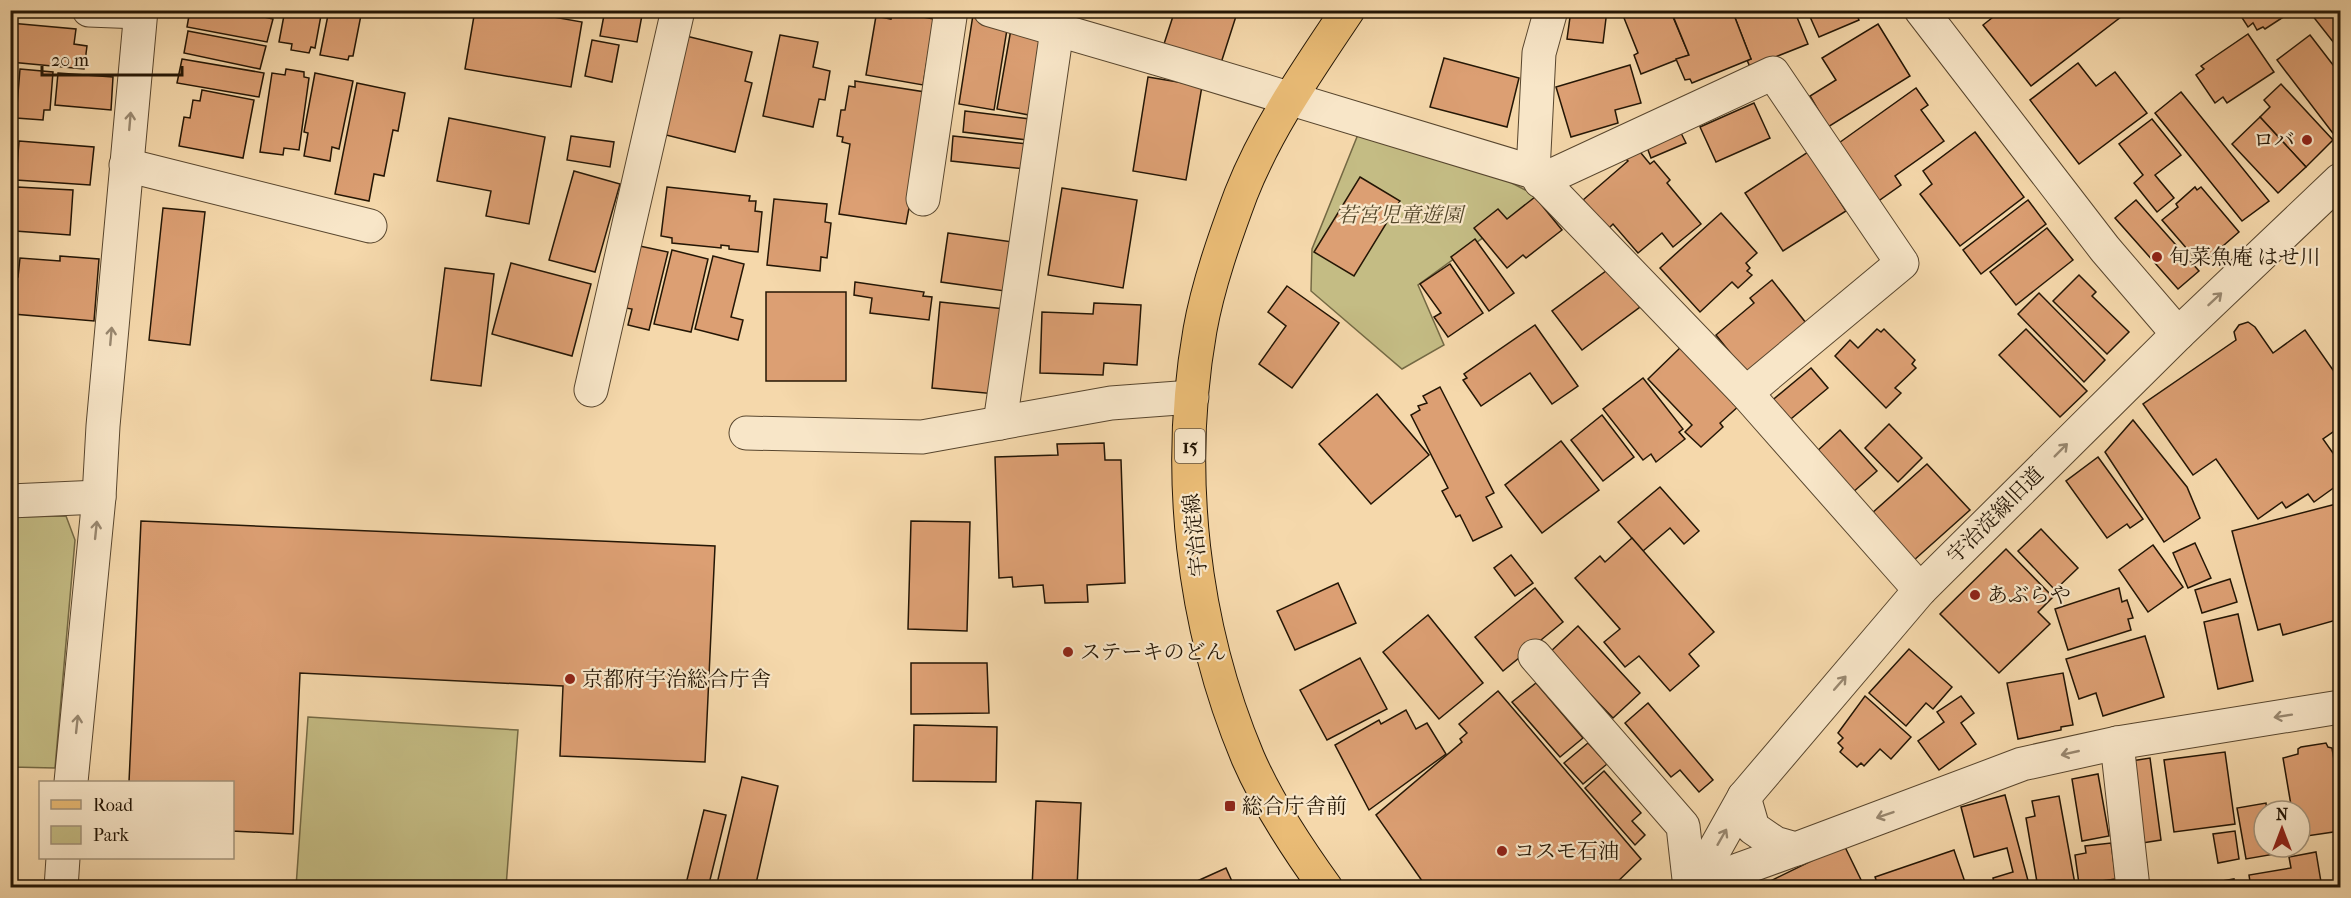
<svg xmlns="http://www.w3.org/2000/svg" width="2351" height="898" viewBox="0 0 2351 898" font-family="'IM FELL French Canon','Noto Serif JP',serif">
<rect width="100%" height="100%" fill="#f5d8ab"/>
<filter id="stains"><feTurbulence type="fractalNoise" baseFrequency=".00333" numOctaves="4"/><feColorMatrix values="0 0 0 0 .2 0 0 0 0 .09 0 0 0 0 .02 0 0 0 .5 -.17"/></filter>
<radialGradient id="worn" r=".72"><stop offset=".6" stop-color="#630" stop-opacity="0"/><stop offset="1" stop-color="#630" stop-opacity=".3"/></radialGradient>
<g fill="#c4bc84" stroke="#746944" stroke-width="1.5">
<polygon points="1359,132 1479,166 1539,197 1418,285 1444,345 1402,369 1311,291 1312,249"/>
<polygon points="66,516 75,540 55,768 11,767 11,517"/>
<polygon points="308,717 518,730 506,887 296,887"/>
</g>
<g fill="#dc9f73" stroke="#241605" stroke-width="1.5">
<polygon points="190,10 232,10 273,19 267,42 187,27"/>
<polygon points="285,10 322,10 315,48 311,47 309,53 291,50 292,44 279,42"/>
<polygon points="329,10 362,10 353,56 349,56 348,60 320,55"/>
<polygon points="475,10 514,10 582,22 571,87 465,69"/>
<polygon points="605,10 643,10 637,42 600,36"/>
<polygon points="893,10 923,10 922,17 934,19 923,85 866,75 876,16 891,19"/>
<polygon points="1175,10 1238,10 1221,63 1164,44"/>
<polygon points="1571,10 1607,10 1603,43 1567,39"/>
<polygon points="1624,10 1670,10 1689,55 1641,74 1634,55 1638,53 1624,18 1626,16"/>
<polygon points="1732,10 1794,10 1808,44 1750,67 1747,60 1751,59"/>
<polygon points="1732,10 1751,59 1692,83 1690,79 1685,80 1676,59 1689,55 1671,11"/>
<polygon points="1807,10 1855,10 1859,20 1819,37"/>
<polygon points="2002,10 2130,10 2031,86 1983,25"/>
<polygon points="2237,10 2286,10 2288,14 2265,29 2263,27 2257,30 2253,23 2248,27"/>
<polygon points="2308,10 2340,10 2340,38 2334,43"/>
<polygon points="973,15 1008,23 994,110 959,104"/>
<polygon points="10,23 76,29 74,44 87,46 84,69 10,62"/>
<polygon points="1878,24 1910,76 1828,127 1810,96 1836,80 1822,58"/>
<polygon points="1011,29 1043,35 1029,115 997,109"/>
<polygon points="188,31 266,46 260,69 184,53"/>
<polygon points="2248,34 2274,72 2227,103 2223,97 2215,103 2196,75 2204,69 2201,66"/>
<polygon points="780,35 818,42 813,67 830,71 825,100 819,99 813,127 763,116"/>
<polygon points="2310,35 2340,74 2340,132 2335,136 2277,60"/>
<polygon points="686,36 752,52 745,81 752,83 735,152 662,134"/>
<polygon points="592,40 619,45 612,82 585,76"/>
<polygon points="1444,58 1519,78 1507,127 1430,107"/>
<polygon points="182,59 264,73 259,97 177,83"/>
<polygon points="2078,63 2096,86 2115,72 2147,113 2079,164 2030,100"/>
<polygon points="1630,65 1641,103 1615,110 1618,123 1571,137 1556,87"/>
<polygon points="20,69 53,72 50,110 44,110 43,120 16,118"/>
<polygon points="286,69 304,72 304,77 309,78 299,150 284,148 283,155 260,152 272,73 285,75"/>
<polygon points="58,73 113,77 111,110 55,105"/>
<polygon points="315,73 353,81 339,149 332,147 330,161 304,156 308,133 304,132"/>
<polygon points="1148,77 1202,86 1186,180 1133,171"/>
<polygon points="855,81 925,92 914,209 909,208 906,224 839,214 850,144 842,142 843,137 837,136 841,110 845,110 849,86 855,87"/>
<polygon points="357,83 405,93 398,131 393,130 384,176 374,174 369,201 335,194"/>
<polygon points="2281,84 2333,140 2306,167 2260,117 2270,107 2264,100"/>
<polygon points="1916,88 1928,105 1921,110 1944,141 1895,176 1901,185 1877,202 1829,150"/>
<polygon points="202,90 254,100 243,158 179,146 184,117 190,118 193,100 200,101"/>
<polygon points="2181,92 2269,201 2242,221 2155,113"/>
<polygon points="1754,103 1770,138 1716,162 1700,127"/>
<polygon points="965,111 1030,119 1027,140 963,132"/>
<polygon points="2260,117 2306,167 2278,193 2232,144"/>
<polygon points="449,118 545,137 529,224 486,216 491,191 437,181"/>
<polygon points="2152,119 2181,155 2155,175 2174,198 2157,212 2134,183 2143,175 2119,144"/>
<polygon points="1678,127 1686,143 1651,158 1645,142"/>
<polygon points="1975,132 2024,197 1960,246 1920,194 1932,184 1923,171"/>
<polygon points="571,136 614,142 610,167 567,160"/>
<polygon points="953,136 1028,144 1026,169 951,161"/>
<polygon points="19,141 94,147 90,185 16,180"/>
<polygon points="1636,147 1650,164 1654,161 1670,180 1667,183 1701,224 1673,247 1662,233 1638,253 1613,224 1608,229 1583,200 1628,161 1624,157"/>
<polygon points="1808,152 1846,211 1783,251 1745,193"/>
<polygon points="574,171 620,184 595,272 549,260"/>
<polygon points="1360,177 1400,201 1354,276 1314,252"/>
<polygon points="17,187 73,190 70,235 15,231"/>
<polygon points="667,187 750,196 749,201 756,201 755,211 762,212 758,252 729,249 729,246 721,245 721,248 672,243 672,238 661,236"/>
<polygon points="2195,187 2197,190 2201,187 2239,232 2201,265 2162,220 2178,207 2176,204"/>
<polygon points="1062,188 1137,200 1123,288 1048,275"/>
<polygon points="1535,197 1562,230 1526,258 1523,255 1507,268 1474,228 1498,209 1507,219"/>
<polygon points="774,199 827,204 825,222 831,223 827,258 821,257 820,271 767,265"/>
<polygon points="2028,200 2046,224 1981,274 1963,250"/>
<polygon points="2136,200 2199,271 2178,289 2115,218"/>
<polygon points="163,208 205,212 190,345 149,340"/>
<polygon points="1721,213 1757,253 1746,263 1750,268 1747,271 1752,275 1738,288 1732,282 1700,312 1660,268"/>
<polygon points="2047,228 2073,260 2016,305 1990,272"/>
<polygon points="948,233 1019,243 1012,292 941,282"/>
<polygon points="1475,239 1514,293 1489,311 1451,257"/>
<polygon points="635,245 668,252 649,330 628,325 632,309 620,307"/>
<polygon points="672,250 708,259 691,332 654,324"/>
<polygon points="60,256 99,259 94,321 13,314 15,295 10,294 10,276 18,277 20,258 60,261"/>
<polygon points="713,256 744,264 731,317 743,320 738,340 695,329"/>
<polygon points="511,263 591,284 572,356 492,334"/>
<polygon points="1450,264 1483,313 1448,337 1434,317 1441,313 1420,284"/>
<polygon points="445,268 494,274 481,386 431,380"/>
<polygon points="1610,268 1640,307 1582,350 1552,311"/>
<polygon points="2079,275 2096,292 2092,296 2129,332 2107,354 2053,301"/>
<polygon points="1772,280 1810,328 1752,380 1716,335 1754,303 1750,298"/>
<polygon points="855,282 924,292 923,296 932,297 929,320 870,313 872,298 854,295"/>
<polygon points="1287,286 1339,323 1292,388 1259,364 1286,326 1268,312"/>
<rect x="766" y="292" width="80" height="89"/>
<polygon points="2039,293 2105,360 2084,382 2018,314"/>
<polygon points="940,302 1005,309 996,394 932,388"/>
<polygon points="1094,303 1141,305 1137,365 1104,363 1103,375 1040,373 1042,312 1093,314"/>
<polygon points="2248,322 2255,327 2273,353 2305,330 2340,380 2340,427 2323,439 2340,463 2340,491 2339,484 2314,502 2308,494 2286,508 2282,502 2258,519 2216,459 2193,475 2143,404 2236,340 2234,332 2239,325"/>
<polygon points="1535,325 1578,386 1552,404 1530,373 1481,406 1463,380 1467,378 1464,374"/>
<polygon points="1877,329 1881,332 1884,329 1915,360 1912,364 1916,368 1895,388 1901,393 1886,408 1835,356 1850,340 1858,348"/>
<polygon points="2026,329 2087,391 2060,417 1999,355"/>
<polygon points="1683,345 1741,404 1720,423 1723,427 1701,447 1685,432 1692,425 1648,379"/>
<polygon points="1811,368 1828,388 1786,423 1769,403"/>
<polygon points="1643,378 1683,429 1679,432 1685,439 1656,462 1651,454 1643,460 1603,409"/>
<polygon points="1440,387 1494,493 1486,497 1502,527 1473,541 1460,515 1456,517 1442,491 1448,488 1411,415 1420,410 1418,406 1427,403 1423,396"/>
<polygon points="1377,394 1429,455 1371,504 1319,444"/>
<polygon points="1602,415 1634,457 1603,481 1571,440"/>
<polygon points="2133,420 2187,487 2200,518 2164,542 2105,452"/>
<polygon points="1889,424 1922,458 1898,482 1865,448"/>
<polygon points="1840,430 1877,471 1852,493 1815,453"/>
<polygon points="1561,441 1599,490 1542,533 1505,485"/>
<polygon points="1104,443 1105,460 1121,460 1125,583 1087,585 1088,602 1045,603 1043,585 1013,587 1012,577 999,578 995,457 1058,455 1057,444"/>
<polygon points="2098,457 2143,519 2130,528 2127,524 2107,538 2066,481"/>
<polygon points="1927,464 1970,510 1913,561 1871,514"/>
<polygon points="1660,487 1699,531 1684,544 1670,528 1643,551 1618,522"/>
<polygon points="2340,503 2340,619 2283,635 2280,624 2258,630 2232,531"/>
<polygon points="141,521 715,546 705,762 560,756 563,686 300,673 293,834 232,831 232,782 129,782"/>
<polygon points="911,521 970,522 967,631 908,629"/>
<polygon points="2041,529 2078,568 2055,590 2018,551"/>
<polygon points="1632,538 1714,632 1689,654 1699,666 1670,691 1639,656 1625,667 1604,642 1620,629 1575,578 1600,556 1605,562"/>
<polygon points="2195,543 2211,578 2188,588 2173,553"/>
<polygon points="2153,545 2183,587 2148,612 2119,570"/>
<polygon points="2006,549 2053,597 2038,612 2050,624 1999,673 1940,614"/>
<polygon points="1511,555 1533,583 1515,596 1494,568"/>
<polygon points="2230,579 2237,602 2202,613 2195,590"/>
<polygon points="1338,583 1356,623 1295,650 1277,611"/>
<polygon points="1535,588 1563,622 1503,671 1475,637"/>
<polygon points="2119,588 2122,602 2127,600 2133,618 2128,619 2131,630 2068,650 2055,609"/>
<polygon points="2238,614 2253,681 2218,689 2204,622"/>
<polygon points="1428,615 1483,683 1439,719 1383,652"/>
<polygon points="1578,626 1640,693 1613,718 1550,652"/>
<polygon points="2145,636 2164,697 2103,716 2096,693 2079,699 2066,659"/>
<polygon points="1909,649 1952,687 1933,709 1926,703 1906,726 1869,693"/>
<polygon points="1360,658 1387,709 1327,740 1300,690"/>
<polygon points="911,663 987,663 989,713 911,714"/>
<polygon points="2063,673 2073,725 2061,727 2061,730 2018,739 2007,683"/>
<polygon points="1536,683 1583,738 1560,757 1512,702"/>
<polygon points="1498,691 1641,859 1611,888 1427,888 1376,815 1462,742 1460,739 1467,733 1459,724"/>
<polygon points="1865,696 1911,737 1891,759 1880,749 1864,766 1861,763 1857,767 1840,752 1843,748 1838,743 1843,738 1838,733"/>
<polygon points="1961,696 1974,713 1961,723 1976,744 1939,770 1918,741 1944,722 1937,712"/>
<polygon points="1648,703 1713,780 1699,792 1680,770 1671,777 1625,723"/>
<polygon points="1406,710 1416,729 1427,723 1446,754 1369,810 1335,745 1379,720 1381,724"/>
<polygon points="914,725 997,727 996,782 913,781"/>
<polygon points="1588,743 1607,764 1583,784 1564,763"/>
<polygon points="2326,743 2328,747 2332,748 2340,797 2340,831 2300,837 2300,811 2292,811 2283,758 2298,754 2298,749 2301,747"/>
<polygon points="2225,752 2235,824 2174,832 2164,760"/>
<polygon points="2150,758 2161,840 2136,844 2125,762"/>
<polygon points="1604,771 1641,813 1632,821 1645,835 1635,845 1585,788"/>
<polygon points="2098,774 2109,836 2082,841 2072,779"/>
<polygon points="742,777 778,786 755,888 716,888"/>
<polygon points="2005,795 2030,888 1995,888 1993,878 2013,872 2007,848 1974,857 1961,807"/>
<polygon points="2059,796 2075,884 2038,888 2026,818 2035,816 2032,801"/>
<polygon points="1036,801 1081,803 1077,888 1032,888"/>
<polygon points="2266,803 2267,811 2264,811 2264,847 2274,847 2275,854 2246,859 2237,808"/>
<polygon points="704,810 726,815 708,888 685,888"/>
<polygon points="2235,831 2239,859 2218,863 2213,834"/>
<polygon points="2111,843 2116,879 2079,884 2075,855 2086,853 2085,846"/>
<polygon points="1844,845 1865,888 1761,888 1760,886"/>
<polygon points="1954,850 1967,888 1879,888 1875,877"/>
<polygon points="2316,852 2322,888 2251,888 2249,875 2291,868 2289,857"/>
<polygon points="1226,868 1235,888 1197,888 1195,882"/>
<polygon points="2234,879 2235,888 2183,888"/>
</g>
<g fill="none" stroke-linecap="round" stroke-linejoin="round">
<g stroke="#58462e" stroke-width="35">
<g id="minor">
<polyline points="89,10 140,12"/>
<polyline points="990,10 1179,65 1533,172 1746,393 1920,590"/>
<polyline points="1921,10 2105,249 2178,334"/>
<polyline points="126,165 370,226"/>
<polyline points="1533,172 1539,53 1551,10"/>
<polyline points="1540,181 1773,73 1902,263 1746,393"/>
<polyline points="923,199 951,10"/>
<polyline points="591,390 678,10"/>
<polyline points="1000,423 1057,30"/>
<polyline points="746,433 922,437 1111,403 1192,397"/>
<polyline points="10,501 99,497"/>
<polyline points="1535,656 1683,826 1690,888"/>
<polyline points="2117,743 2133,888"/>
<polyline points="71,782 99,497 103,426 141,10"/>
<polyline points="1744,797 1753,828 1775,843 1796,849 2022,764 2117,743 2340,707"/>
<polyline points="61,888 63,858"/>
<polyline points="1693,888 1744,797 1920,590 2178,334 2340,180"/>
<polyline points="1699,888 1738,870 1796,849"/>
</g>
</g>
<g stroke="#241605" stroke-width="35">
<path id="major" d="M1326,888C1297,848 1268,804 1248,758C1192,625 1175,472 1200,330C1208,285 1225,237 1241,194C1267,128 1308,70 1348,10"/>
</g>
<use href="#minor" stroke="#f8e6c8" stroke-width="33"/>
<use href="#major" stroke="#eabc76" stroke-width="33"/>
</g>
<defs><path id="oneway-shaft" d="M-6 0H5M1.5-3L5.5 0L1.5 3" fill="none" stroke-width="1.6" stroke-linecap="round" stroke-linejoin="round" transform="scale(1.5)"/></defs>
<g stroke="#998870">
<use href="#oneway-shaft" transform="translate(130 121) rotate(-85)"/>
<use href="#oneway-shaft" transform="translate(2215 299) rotate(-43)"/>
<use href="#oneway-shaft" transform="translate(111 336) rotate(-85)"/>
<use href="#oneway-shaft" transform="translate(2061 450) rotate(-45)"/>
<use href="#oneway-shaft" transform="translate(96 530) rotate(-84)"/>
<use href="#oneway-shaft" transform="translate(1840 683) rotate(-49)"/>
<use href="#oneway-shaft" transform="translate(2283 716) rotate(171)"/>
<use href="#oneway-shaft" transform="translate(77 724) rotate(-84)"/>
<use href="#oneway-shaft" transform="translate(2070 753) rotate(167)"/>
<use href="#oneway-shaft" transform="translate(1885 815) rotate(161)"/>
<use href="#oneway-shaft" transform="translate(1722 837) rotate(-60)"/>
</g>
<g fill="#8f2418" stroke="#f8e6c8" stroke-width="2">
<circle cx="2307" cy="140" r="6"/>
<circle cx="2157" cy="257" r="6"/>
<circle cx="1975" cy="595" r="6"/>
<circle cx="1068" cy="652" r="6"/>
<circle cx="570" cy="679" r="6"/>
<rect x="1224" y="800" width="12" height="12" rx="3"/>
<circle cx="1502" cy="851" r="6"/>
</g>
<g text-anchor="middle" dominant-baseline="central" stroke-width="4.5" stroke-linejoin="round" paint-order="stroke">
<rect fill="#f8e6c8" stroke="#645440" stroke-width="1.5" x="1175" y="429" width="30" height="34" rx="4.5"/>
<g font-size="20" font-weight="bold" fill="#241605">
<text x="1190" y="446">15</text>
</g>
<g font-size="21" fill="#241605" stroke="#f8e6c8" text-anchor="start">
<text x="2295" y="140" text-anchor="end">ロバ</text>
<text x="2169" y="257">旬菜魚庵 はせ川</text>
<text x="1987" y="595">あぶらや</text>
<text x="1080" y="652">ステーキのどん</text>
<text x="582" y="679">京都府宇治総合庁舎</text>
<text x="1242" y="806">総合庁舎前</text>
<text x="1514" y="851">コスモ石油</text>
</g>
<g font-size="21" font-style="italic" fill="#54482b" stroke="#f8e6c8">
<text x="1400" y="215">若宮児童遊園</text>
</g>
<g font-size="21" fill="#241605" stroke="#f8e6c8">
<text transform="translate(1995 515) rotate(-45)">宇治淀線旧道</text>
<text transform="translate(1195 535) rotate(-96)">宇治淀線</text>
</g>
</g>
<rect width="2351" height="898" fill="none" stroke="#f5d8ab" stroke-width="36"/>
<rect x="12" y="12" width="2327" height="874" fill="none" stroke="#241605" stroke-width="3"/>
<rect x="18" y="18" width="2315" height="862" fill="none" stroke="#241605" stroke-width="1.5"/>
<rect x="39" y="781" width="195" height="78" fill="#f8e6c8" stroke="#a3937a" stroke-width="1.5"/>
<rect x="51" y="800" width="30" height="9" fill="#eabc76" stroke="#a3937a" stroke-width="1.5"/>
<text x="93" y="811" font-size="18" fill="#241605">Road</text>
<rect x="51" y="826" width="30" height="18" fill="#c4bc84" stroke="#a3937a" stroke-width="1.5"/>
<text x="93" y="841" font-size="18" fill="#241605">Park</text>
<g transform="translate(2282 829)"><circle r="28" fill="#f8e6c8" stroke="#a3937a" stroke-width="1.5"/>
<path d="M0-4.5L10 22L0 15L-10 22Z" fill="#8f2418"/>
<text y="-9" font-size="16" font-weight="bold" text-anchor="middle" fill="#241605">N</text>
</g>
<path d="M42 66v9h140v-9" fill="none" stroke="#241605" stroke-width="3"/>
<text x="51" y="66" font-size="18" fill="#241605" stroke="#f8e6c8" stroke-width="4.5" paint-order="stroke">20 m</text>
<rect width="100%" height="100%" filter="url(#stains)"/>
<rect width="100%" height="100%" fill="url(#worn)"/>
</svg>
